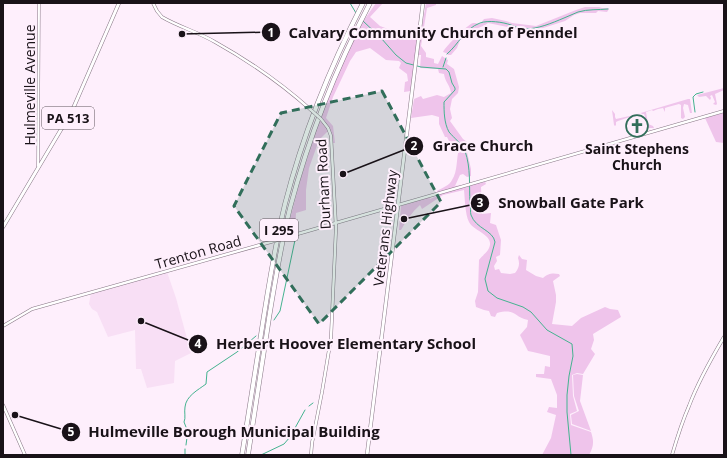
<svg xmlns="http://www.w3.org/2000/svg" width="727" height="458" viewBox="0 0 727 458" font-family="'Open Sans',sans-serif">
<rect width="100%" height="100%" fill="#feeffc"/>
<polygon fill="#f8dff5" points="167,272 176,298 191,353 175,361 174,383 147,388 141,369 136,369 135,330 108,337 97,312 92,309 89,304 91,293"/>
<g fill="#efc4eb">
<path d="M376,3H383L370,17L380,26L396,32L417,33L422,26L426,3H436V5L427,8L421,46L426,53V57L434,59V63L438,64L442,56L448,60L447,64L454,69L459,87L458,93L452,99L450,109L452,118L450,121L463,139L470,144L472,150L467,152L471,169V176L467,177L463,174L460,175L455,186L485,182L486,184L481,187L482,214L491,213L490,223L496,225L501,240L500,255L496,257L497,261L494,266L495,270L499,269L501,273L510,274L515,273C519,268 520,264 518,258L519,255L522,259L527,260L526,270L536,276L543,278C549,273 552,273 559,274L560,276L553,281L556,295V302L552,324L572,326L581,318L605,307L610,309L618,310L621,317L593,334L594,340L591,349L595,354L583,374L577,373L572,375L573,396L577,411L570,414L571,425L591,432C594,441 594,446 589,455H542L551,438L556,415L547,412L549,407L557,408V395L551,379L536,377V374H544L545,366L550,367V356L533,352L528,351L520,335L527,327L528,320C513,317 516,308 497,313L495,317L491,316L489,311L484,310L476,307L475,301L478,292L479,260C482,256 485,254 488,250C497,235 474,232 469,222C465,214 465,199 464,190L443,195L422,209L420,205C412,212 406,221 401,230H399L401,206L429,197L430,199L437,196V191C442,188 450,185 452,180C458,171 456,159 459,149L456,145L452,147L447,137H445L439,124V117L432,115L411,118L414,99L421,96L423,99L437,95L444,97L451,93C450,85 445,82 444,74L439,73L438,69L420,68L421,55H415L411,91L404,92L405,82L408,81L407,74L399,68L401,63L399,61L386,60L370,48L356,52L350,61L333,97L326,118L333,126L335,143H333L330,130L327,132L319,140L309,168L306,190V210L296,213L295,232L286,234L300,181L319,121L343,61L362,23Z"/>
<path d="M585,7H599L602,8H608L609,9L607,12L598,11L596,13H580L574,15L565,21L540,29L522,30L488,23C484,27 475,28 470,32C465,35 468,38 460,40L457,48L451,55H448L446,53L443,52C446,46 467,25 473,23C476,23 477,23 480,24L484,19L492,18L506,21L512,23L536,26L576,10Z"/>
<polygon points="724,88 724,90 715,94 717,104 716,105 713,104 715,102 712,95 710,96 711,98 710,100 706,96 699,97 697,95"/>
<path d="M688,99H690L692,113H690L688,105L684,104L683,108L685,117L683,119L681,118V105L679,104L668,107L665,108V112L663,108L658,109L653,111L652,110L646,112L648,124L653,126L654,128H647C645,124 646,118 644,114H642L641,113L618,121L616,122V125L615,126L614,125L612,110L615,114V117L616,119L634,115Z"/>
<polygon points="724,113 724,143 716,142 705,118"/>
<polygon points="577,374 583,375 580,401 591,431 572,424 571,415 579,411 574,396 573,375"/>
</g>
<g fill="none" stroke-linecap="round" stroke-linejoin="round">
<g stroke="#45b390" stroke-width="1">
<polyline points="350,3 356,13"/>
<path d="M363,21L381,38L396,55L406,63L421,67L446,69L449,72L452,83L455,88V90L444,102C444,111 444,123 449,132C454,138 462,144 465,151C471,168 469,186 470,203C471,207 470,212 471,215C476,229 493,230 495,242L485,279L488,291L497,298L523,307L531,312L547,330L572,344L573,356L569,376L567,395V412L571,455"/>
<path d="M447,54C459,44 464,29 480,23C488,20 503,22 511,25C516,27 520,29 525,29C538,29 552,23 564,18C569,16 573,14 578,12C588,9 598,10 608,9"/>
<polyline points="443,67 446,58"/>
<polyline points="695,112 693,97 696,94 703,92"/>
<polyline points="274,320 280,311 295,240"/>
<polyline points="309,406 313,403"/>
<path d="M186,445L188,430L186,427L184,422C186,418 184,412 185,407C186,396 198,390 206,384L207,372L237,352L256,336"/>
<polyline points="185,455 185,449"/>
<polyline points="261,455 284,444 290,437 305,410"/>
</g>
<g stroke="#877685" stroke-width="3">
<polyline id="tertiary" points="38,166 39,3"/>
</g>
<g stroke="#877685" stroke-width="3.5">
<g id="secondary">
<path d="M153,3L157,11L162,17C179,27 198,32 215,42C249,61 282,84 311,110"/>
<polyline points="287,237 724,111"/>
<polyline points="3,326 32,309 274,241"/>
<polyline points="3,405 25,455"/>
<polyline points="311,455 312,443 322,392 331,338 336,228 331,136 328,128 321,119"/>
<path d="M672,455C677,438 682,422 689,406C698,382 711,359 724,337"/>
</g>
</g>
<g stroke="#877685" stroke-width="4">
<g id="primary">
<polyline points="3,227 72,111 119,3"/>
<polyline points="367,455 423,3"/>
</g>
</g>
<g stroke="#877685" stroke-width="5">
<g id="motorway">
<path d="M242,455C248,417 254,379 260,341C267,295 274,249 285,204C303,134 330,67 363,3"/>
<path d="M248,455C255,409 262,363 269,318C275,281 281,244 290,208C309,136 336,68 370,3"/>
</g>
</g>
<use href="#tertiary" stroke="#fff" stroke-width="2"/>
<use href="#secondary" stroke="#fff" stroke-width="2.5"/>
<use href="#primary" stroke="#fff" stroke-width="3"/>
<use href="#motorway" stroke="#fff" stroke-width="4"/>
<g stroke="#877685" stroke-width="3.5" stroke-linecap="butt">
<g id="secondary-bridge">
<polyline points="311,110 321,119"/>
<polyline points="274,241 287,237"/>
</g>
</g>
<use href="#secondary-bridge" stroke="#fff" stroke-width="2.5"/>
</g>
<path fill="#316e5a" fill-opacity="0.2" stroke="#316e5a" stroke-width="3" stroke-dasharray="8 5" stroke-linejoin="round" d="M382,91L441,202L319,324L234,206L281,113Z"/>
<defs>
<g id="church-ring" transform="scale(1.15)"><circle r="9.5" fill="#feeffc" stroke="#316e5a" stroke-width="1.5"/><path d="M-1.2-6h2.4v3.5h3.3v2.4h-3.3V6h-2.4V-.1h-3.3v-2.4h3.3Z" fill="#316e5a"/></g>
</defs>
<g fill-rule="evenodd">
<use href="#church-ring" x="637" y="126"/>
</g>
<g text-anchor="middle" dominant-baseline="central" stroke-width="4" stroke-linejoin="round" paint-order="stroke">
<g fill="#feeffc" stroke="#5e545c" stroke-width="1">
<rect x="42" y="107" width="52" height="22" rx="3"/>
<rect x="260" y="219" width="38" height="22" rx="3"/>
</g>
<g font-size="13" font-weight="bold" fill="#191218">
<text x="68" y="118">PA 513</text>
<text x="279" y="230">I 295</text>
</g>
<g font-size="14" fill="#191218" stroke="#feeffc">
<text transform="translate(29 85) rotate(-90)">Hulmeville Avenue</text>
<text transform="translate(323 184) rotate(-93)">Durham Road</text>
<text transform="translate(385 228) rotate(-83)">Veterans Highway</text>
<text transform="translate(198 252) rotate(-16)">Trenton Road</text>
</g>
<g font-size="14" font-weight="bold" fill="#191218" stroke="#feeffc">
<text x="637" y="148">Saint Stephens<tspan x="637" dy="16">Church</tspan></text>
</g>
</g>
<path fill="none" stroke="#191218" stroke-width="1.5" d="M182 34L271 32M343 174L414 146M404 219L480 203M141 321L198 344M15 415L71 432"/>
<g fill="#191218" stroke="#feeffc" stroke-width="1.5">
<circle cx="182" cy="34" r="4"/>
<circle cx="343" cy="174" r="4"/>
<circle cx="404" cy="219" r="4"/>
<circle cx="141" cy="321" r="4"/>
<circle cx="15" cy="415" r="4"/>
<circle cx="271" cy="32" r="10"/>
<circle cx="414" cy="146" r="10"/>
<circle cx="480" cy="203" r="10"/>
<circle cx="198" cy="344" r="10"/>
<circle cx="71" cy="432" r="10"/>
</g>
<g font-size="12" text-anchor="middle" font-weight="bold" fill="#fff">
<text x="271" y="37">1</text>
<text x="414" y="150">2</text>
<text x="480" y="207">3</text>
<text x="198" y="348">4</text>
<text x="71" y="436">5</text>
</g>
<g font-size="15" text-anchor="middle" font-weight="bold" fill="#191218" stroke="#feeffc" stroke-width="4" stroke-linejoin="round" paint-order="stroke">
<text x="433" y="38">Calvary Community Church of Penndel</text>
<text x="483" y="151">Grace Church</text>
<text x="571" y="208">Snowball Gate Park</text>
<text x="346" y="349">Herbert Hoover Elementary School</text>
<text x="234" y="437">Hulmeville Borough Municipal Building</text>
</g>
<rect width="727" height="458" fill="none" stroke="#191218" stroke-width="8"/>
</svg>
